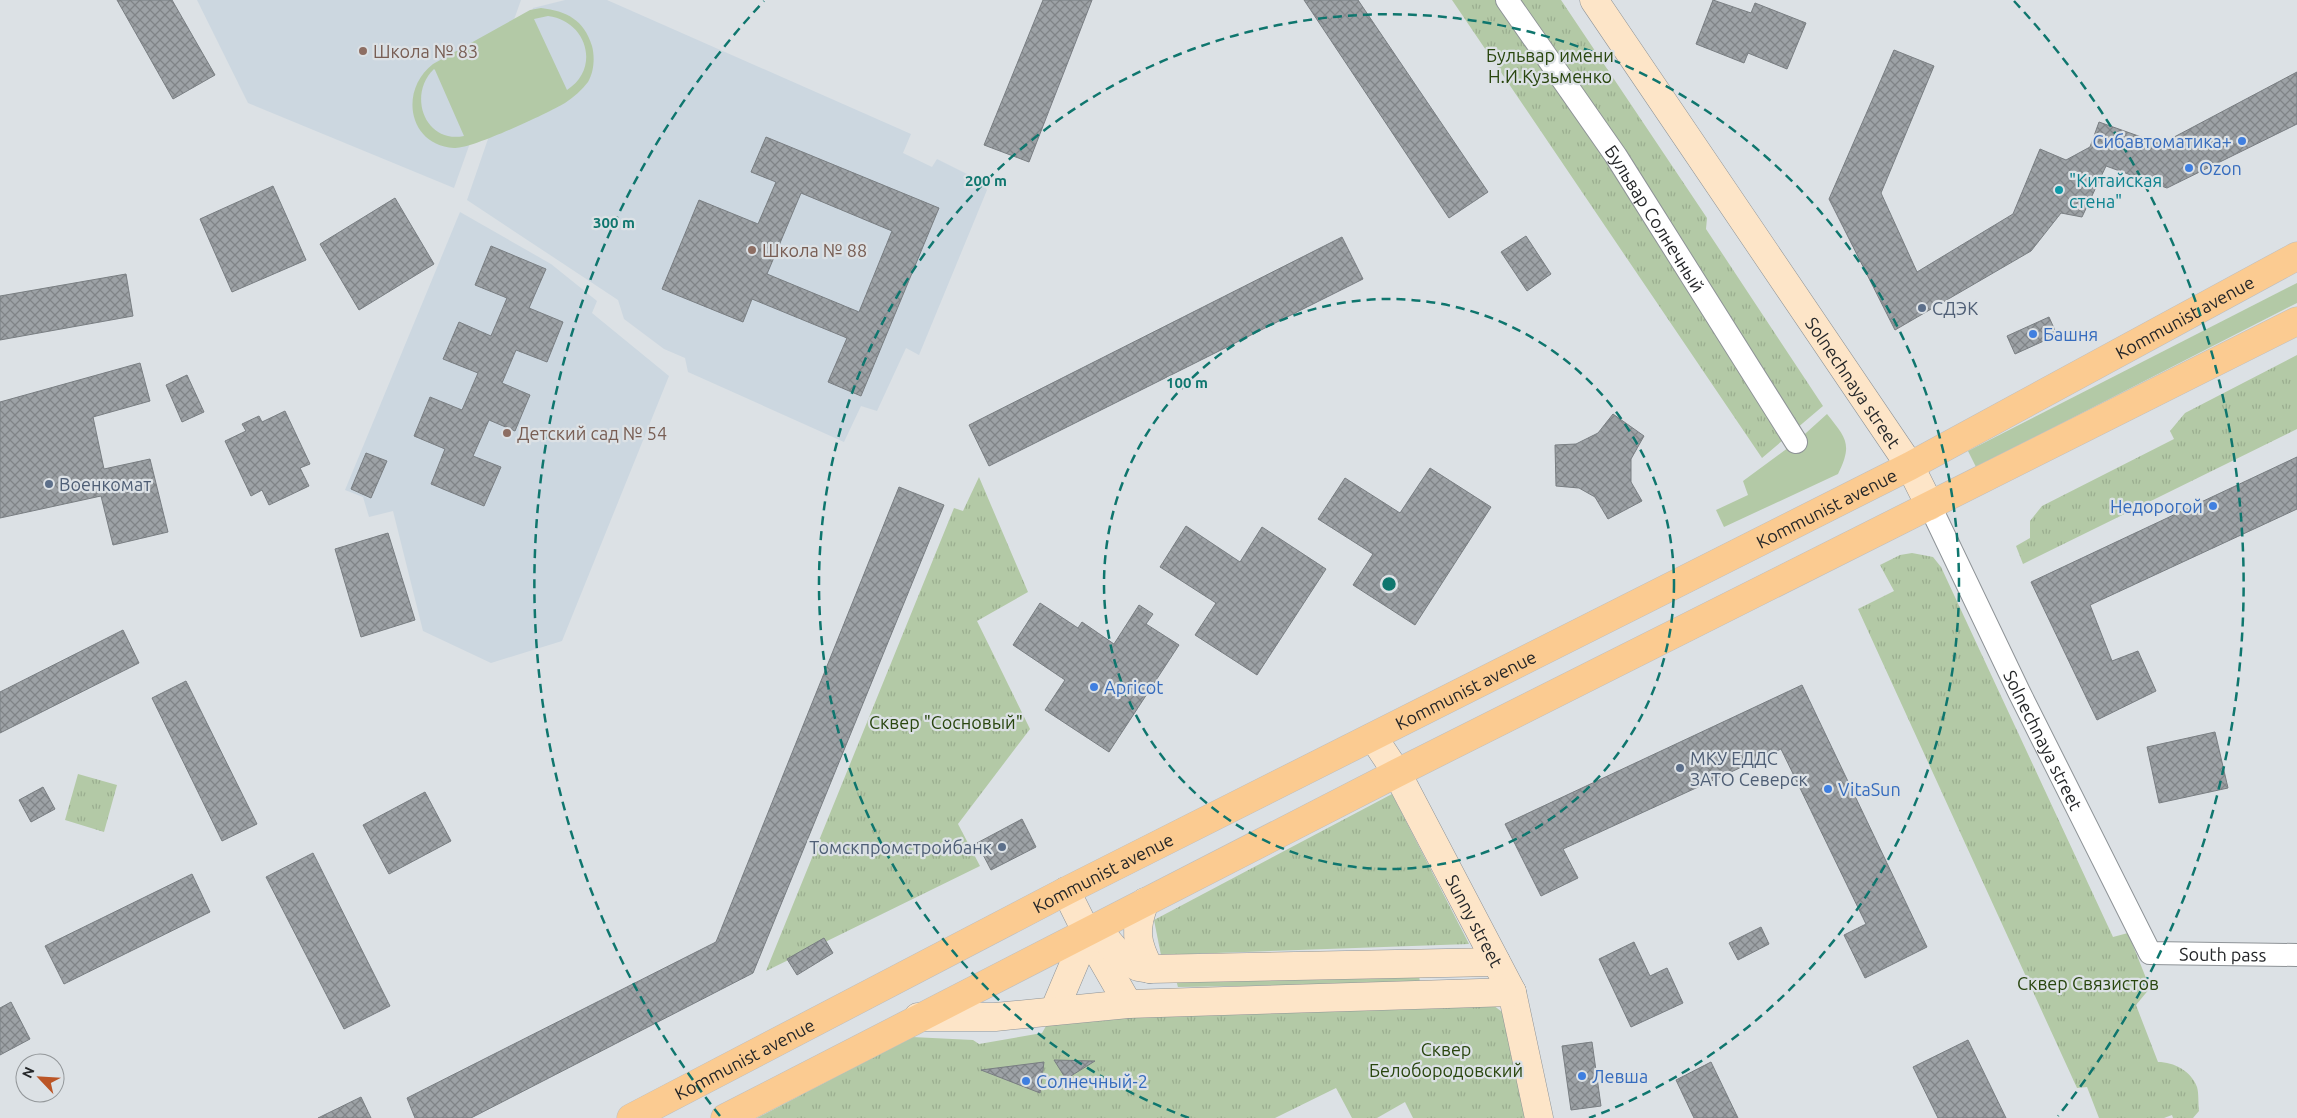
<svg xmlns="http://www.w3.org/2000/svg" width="2297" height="1118" viewBox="0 0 2297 1118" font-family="Ubuntu,sans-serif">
<defs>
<pattern id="park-tufts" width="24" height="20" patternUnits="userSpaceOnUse" patternTransform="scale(1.25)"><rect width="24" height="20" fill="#b3c9a6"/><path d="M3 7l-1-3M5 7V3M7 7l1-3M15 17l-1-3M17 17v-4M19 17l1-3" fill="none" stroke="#9aad8f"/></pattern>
<pattern id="building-cross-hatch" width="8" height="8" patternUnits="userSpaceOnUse" patternTransform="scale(1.25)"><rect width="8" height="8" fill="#9da2a6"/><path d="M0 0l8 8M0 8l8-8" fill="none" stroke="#808487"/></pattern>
</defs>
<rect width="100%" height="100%" fill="#dce1e5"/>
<g fill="#ccd7e0">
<polygon points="197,0 521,0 454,188 248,103"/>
<polygon points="565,0 607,0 911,134 903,153 932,167 937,159 981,181 987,190 919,355 906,348 877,411 861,406 844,442 688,372 685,358 664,349 624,319 618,300 467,200 533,8"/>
<polygon points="460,212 551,264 597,301 592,313 669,376 562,641 491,663 423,631 393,511 369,517 363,497 345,490"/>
</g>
<g fill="#b3c9a6" fill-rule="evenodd">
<path d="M541,8C567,11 584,20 592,46C595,57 594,72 588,82C582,90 574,97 565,103C548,113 470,150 454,148C408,145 399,90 433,64L530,10ZM548,16C587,21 601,68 567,90L534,19ZM434,69L435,70L464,136C425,144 407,95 434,69Z"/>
<polygon points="2297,283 2297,303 1976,467 1968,451"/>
<path d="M1827,414C1846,438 1853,444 1838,474L1724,527L1716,510L1748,495L1743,481L1796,442Z"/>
<polygon points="1419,975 1420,983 1178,987 1176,980"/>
</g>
<g fill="url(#park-tufts)">
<polygon points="1452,0 1561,0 1707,218 1706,229 1823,406 1762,458"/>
<polygon points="2297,355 2297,429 2023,564 2016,546 2030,538 2030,521 2042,506 2174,439 2170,431 2185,413"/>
<polygon points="979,477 1028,592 977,621 1030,729 958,824 980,866 766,971 954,508 963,511"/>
<path d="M1912,553L1933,557L1941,567L2113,937L2128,933L2150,988L2136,1005L2158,1062C2174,1062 2191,1071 2197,1087C2199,1094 2198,1103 2199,1111L2193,1118H2173L2172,1115L2164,1118H2099L2087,1087L2077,1088L1858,609L1894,591L1880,565L1900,555Z"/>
<polygon points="78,774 117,785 104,832 65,820"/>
<polygon points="1392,794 1469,944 1161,955 1154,920"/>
<polygon points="1489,1002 1510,1018 1531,1118 1413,1118 1405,1102 1377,1118 1352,1118 1336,1088 1275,1118 757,1118 912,1037 973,1040 979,1044 1042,1033 1046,1026 1068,1015"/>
</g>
<g fill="url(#building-cross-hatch)" stroke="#797e82" fill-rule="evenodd">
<polygon points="117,0 172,0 215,75 173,99"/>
<polygon points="1043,0 1092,0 1029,162 984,145"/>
<polygon points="1304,0 1358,0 1488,192 1449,218"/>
<polygon points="1713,0 1751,13 1755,3 1806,23 1787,69 1748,53 1744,63 1696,44"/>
<polygon points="1894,50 1934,66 1881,193 1917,272 2013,214 2040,149 2066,160 2090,147 2099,122 2161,144 2297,72 2297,124 2167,188 2106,166 2082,217 2061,213 2031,251 1895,330 1829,199"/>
<path d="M766,137L939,208L861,396L828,382L847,338L752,299L743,322L662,289L699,200L758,224L776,182L751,172ZM801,193L892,231L859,312L767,274Z"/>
<polygon points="273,186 306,260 232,292 200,219"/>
<polygon points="395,198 434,264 359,310 320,244"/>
<polygon points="1526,236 1551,274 1527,291 1501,252"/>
<polygon points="1342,237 1363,279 989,466 969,425"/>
<polygon points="491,246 546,269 529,308 563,322 547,362 516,350 502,383 530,395 515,431 489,420 473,456 501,467 484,506 431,484 445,449 414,436 430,397 462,410 478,373 443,359 459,322 491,336 507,298 475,285"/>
<polygon points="126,274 133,316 0,340 0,296"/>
<polygon points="2049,317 2057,335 2015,354 2007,336"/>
<polygon points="140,363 150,401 93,417 104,469 150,459 168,532 113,545 101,496 0,518 0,402"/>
<polygon points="187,375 204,412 182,422 166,385"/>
<polygon points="285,411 310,464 300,468 309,486 269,505 262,490 251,496 225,441 246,431 242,424 259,416 262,422"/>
<polygon points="1613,414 1644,436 1631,459 1631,482 1642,501 1608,519 1595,497 1579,488 1556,486 1555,445 1576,444 1598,433"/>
<polygon points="366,453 387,461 371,498 351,489"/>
<polygon points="2297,457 2297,509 2090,605 2112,661 2138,651 2156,691 2097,720 2031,582"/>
<polygon points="1430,468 1491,507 1415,625 1353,585 1373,554 1318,519 1345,478 1400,513"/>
<polygon points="899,487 944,505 753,973 471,1118 415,1118 407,1098 716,942"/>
<polygon points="1186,526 1240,562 1262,527 1326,569 1257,675 1195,635 1216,603 1160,567"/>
<polygon points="388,533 415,620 361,637 335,549"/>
<polygon points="1040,603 1078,628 1082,622 1114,644 1139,605 1153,614 1146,624 1179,645 1109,752 1045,710 1065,680 1013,645"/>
<polygon points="123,630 139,663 0,733 0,692"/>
<polygon points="186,681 257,824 222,841 152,698"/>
<polygon points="1802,685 1927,947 1865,978 1844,935 1866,924 1781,749 1563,849 1578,878 1541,896 1505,824"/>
<polygon points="2215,732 2228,788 2159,803 2147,747"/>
<polygon points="43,787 55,809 31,822 19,800"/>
<polygon points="425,792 451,841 389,874 363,825"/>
<polygon points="1022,819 1036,847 991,870 977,843"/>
<polygon points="313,853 390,1006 344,1029 266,877"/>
<polygon points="192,874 210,912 64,984 45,946"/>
<polygon points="1761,927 1769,944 1738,960 1729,943"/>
<polygon points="824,938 833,953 797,975 787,959"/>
<polygon points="1634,942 1650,976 1667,968 1683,1003 1631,1027 1599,959"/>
<polygon points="11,1002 30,1039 0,1055 0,1008"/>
<polygon points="1968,1040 2006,1118 1938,1118 1913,1067"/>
<polygon points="1592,1042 1601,1106 1571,1110 1562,1046"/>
<polygon points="1054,1060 1095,1061 1066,1079"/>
<polygon points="1044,1062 1040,1093 981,1070"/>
<polygon points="1711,1062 1738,1118 1694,1118 1676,1080"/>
<polygon points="361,1097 371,1118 318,1118"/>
</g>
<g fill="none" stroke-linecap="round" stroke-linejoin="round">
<g stroke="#8e9397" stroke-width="24">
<g id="street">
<path id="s1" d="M1507,0L1616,156L1796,442"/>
<path id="s2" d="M1930,506L2019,692L2150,953L2297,955"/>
</g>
</g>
<g stroke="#8e9397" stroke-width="29">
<g id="secondary">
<path id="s3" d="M1594,0L1910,466L1930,506"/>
<path id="s4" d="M1373,737L1397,773L1512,992L1539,1118"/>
<polyline points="1066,891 1087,933 1128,1004"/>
<path d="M1145,902C1134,929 1136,943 1150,969"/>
<polyline points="1087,933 1107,940 1117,952 1138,967 1150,969 1496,962"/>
<polyline points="1054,1011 1087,933"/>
<polyline points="918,1017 995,1017 1128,1004 1512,992"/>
</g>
</g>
<g stroke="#bebebf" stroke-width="29">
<g id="primary">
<path id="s5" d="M631,1118L1066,891L1910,466L2297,256"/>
<polyline points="725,1118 1397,773 2297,321"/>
</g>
</g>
<use href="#street" stroke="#fff" stroke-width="22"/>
<use href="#secondary" stroke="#fde5c8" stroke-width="28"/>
<use href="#primary" stroke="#fbcb91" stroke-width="28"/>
</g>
<g fill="none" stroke="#0f766e" stroke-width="2.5" stroke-dasharray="9 6">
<circle cx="1389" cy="584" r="285"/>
<path d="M1189 1118A570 570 0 1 1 1589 1118"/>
<path d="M720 1116A855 855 0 0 1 764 1M2014 1A855 855 0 0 1 2058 1116"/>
</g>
<g fill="#8d6e63" stroke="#dce1e5" stroke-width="2">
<circle cx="363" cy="51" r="5"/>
<circle cx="752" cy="250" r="5"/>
<circle cx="507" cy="433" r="5"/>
</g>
<g fill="#3f7fe0" stroke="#dce1e5" stroke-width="2">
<circle cx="2242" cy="141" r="5"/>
<circle cx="2189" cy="168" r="5"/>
<circle cx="2033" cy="334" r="5"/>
<circle cx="2213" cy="506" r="5"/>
<circle cx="1094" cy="687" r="5"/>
<circle cx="1828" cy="789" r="5"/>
<circle cx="1582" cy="1076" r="5"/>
<circle cx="1026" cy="1081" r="5"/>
</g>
<circle fill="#0f9aa8" stroke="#dce1e5" stroke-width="2" cx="2059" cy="190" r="5"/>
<g fill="#5c6f8a" stroke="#dce1e5" stroke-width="2">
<circle cx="1922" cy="308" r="5"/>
<circle cx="49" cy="484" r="5"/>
<circle cx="1680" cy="768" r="5"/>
<circle cx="1002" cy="847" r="5"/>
</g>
<g text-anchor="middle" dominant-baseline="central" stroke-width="4.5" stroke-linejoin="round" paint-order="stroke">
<g font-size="18" fill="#785e54" stroke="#dce1e5" text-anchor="start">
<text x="373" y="51">Школа № 83</text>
<text x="762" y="250">Школа № 88</text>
<text x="517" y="433">Детский сад № 54</text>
</g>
<g font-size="18" fill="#29460f" stroke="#dce1e5">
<text x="1550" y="55">Бульвар имени<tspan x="1550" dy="21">Н.И.Кузьменко</tspan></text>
<text x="946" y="722">Сквер "Сосновый"</text>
<text x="2088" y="983">Сквер Связистов</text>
<text x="1446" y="1049">Сквер<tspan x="1446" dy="21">Белобородовский</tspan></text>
</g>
<g font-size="18" fill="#366cbe" stroke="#dce1e5" text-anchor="start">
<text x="2232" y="141" text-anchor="end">Сибавтоматика+</text>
<text x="2199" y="168">Ozon</text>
<text x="2043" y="334">Башня</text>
<text x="2203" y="506" text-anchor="end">Недорогой</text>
<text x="1104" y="687">Apricot</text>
<text x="1838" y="789">VitaSun</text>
<text x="1592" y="1076">Левша</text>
<text x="1036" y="1081">Солнечный-2</text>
</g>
<g font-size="18" fill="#0d838f" stroke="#dce1e5" text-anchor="start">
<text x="2069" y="180">"Китайская<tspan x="2069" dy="21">стена"</tspan></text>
</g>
<g font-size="18" fill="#252729" stroke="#dce1e5">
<text stroke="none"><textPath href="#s1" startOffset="264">Бульвар Солнечный</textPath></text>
<text stroke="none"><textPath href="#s5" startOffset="1748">Kommunist avenue</textPath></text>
<text stroke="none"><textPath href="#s3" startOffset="462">Solnechnaya street</textPath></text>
<text stroke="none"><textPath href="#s5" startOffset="1342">Kommunist avenue</textPath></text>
<text stroke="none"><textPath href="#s5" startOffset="938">Kommunist avenue</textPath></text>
<text stroke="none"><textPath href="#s2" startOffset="260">Solnechnaya street</textPath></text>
<text stroke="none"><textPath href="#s5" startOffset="532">Kommunist avenue</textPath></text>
<text stroke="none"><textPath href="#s4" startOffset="210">Sunny street</textPath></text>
<text stroke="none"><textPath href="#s2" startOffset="571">South pass</textPath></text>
<text stroke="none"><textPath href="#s5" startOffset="128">Kommunist avenue</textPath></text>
</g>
<g font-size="18" fill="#4e5e75" stroke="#dce1e5" text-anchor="start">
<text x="1932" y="308">СДЭК</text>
<text x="59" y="484">Военкомат</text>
<text x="1690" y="758">МКУ ЕДДС<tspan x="1690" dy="21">ЗАТО Северск</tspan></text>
<text x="992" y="847" text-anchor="end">Томскпромстройбанк</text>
</g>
</g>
<circle cx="1389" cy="584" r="8" fill="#0f766e" stroke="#dce1e5" stroke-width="2.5"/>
<g font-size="15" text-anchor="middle" font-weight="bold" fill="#0f766e" stroke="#dce1e5" stroke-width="4.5" stroke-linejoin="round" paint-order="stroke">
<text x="986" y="186">200 m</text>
<text x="614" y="228">300 m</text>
<text x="1187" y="388">100 m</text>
</g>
<g transform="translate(40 1078) rotate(295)"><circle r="24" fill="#dce1e5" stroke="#93979a"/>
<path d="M0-4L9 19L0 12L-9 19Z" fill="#bb5526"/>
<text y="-8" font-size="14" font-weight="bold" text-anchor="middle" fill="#252729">N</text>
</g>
</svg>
